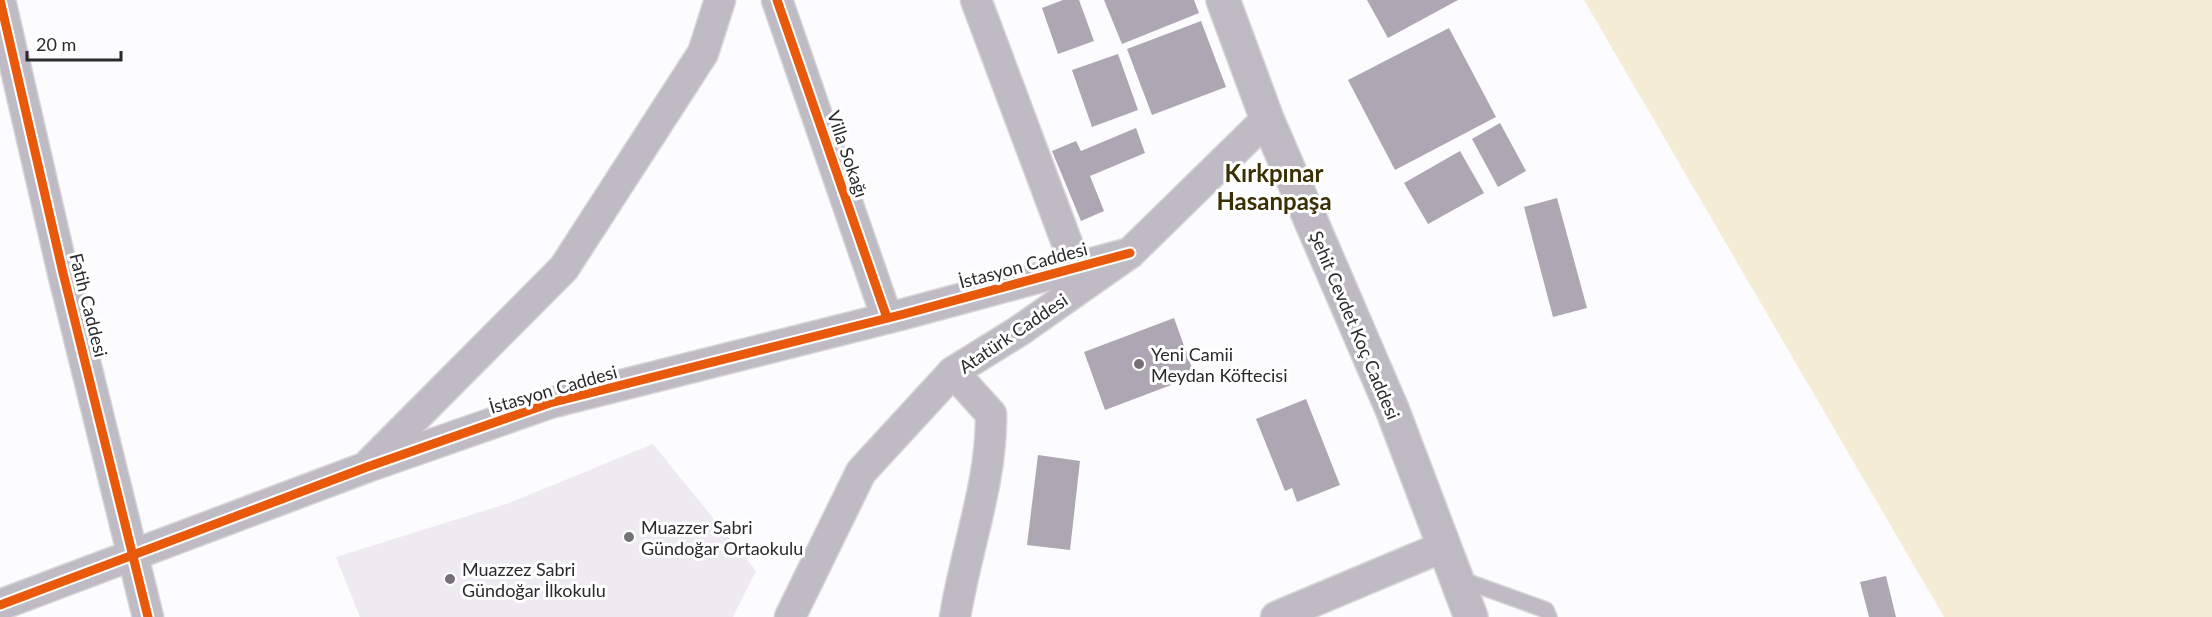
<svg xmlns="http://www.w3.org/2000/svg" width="2212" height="617" viewBox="0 0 2212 617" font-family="Lato,sans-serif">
<rect width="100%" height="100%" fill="#fcfbfe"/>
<polygon fill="#edeaf1" points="653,444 756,571 733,617 360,617 336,557 509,503"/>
<polygon fill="#f4ecd5" points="1584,0 2212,0 2212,617 1944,617"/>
<g fill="#aca7b3">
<polygon points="1063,0 1079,0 1094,41 1058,54 1042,8"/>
<polygon points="1104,0 1194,0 1199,13 1122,44"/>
<polygon points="1367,0 1458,0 1388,38"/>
<polygon points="1201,21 1226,87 1152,115 1127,49"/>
<polygon points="1449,28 1496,117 1395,170 1348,80"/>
<polygon points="1118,54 1138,110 1092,127 1072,70"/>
<polygon points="1500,123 1526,171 1498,187 1472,139"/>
<polygon points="1136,128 1145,153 1090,176 1104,211 1081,221 1052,151 1076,141 1081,151"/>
<polygon points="1460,151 1484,193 1428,224 1404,183"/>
<polygon points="1557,198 1587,308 1553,317 1524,207"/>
<polygon points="1174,318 1195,376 1105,410 1084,352"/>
<polygon points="1306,399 1340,485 1297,502 1292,488 1285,491 1256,419"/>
<polygon points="1038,455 1080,461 1070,550 1027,545"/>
<polygon points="1886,576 1896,617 1869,617 1860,582"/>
</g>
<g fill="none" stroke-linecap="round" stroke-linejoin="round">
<g stroke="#d6d6d8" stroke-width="18">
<polyline id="service" points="1457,578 1546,610 1549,617"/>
</g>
<g stroke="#d6d6d8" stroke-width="33">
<g id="minor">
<polyline points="0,0 63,273 148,617"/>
<polyline points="777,0 887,318"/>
<polyline points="976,0 1076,267"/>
<path d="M953,372L991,414C992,482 966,549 955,617"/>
<polyline points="371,462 564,268 703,53 720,0"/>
<polyline points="0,605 367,467 550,403 904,314 1130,253"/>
<polyline points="790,617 861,472 953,372 1019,331 1130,253 1267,119"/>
<polyline points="1276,617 1445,546"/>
</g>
</g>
<g stroke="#d6d6d8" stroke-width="36">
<polyline id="secondary" points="1223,0 1267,119 1392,409 1471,617"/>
</g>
<use href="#service" stroke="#bfbbc5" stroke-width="15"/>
<use href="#minor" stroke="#bfbbc5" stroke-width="30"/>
<use href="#secondary" stroke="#bebac3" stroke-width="33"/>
<g stroke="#fff" stroke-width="13">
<g id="cycleway">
<polyline points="0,0 63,273 148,617"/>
<polyline points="777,0 887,318"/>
<polyline points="0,605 367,467 550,403 904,314 1130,253"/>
</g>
</g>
<use href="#cycleway" stroke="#e8590c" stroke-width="9"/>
</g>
<g fill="#747276" stroke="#fff" stroke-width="2">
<circle cx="1139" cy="364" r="6"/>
<circle cx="629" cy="537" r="6"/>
<circle cx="450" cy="579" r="6"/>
</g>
<g text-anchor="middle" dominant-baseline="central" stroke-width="6" stroke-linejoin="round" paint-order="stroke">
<g font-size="18" fill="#2b292d" stroke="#fff">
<text transform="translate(848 154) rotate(71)">Villa Sokağı</text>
<text transform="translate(1023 265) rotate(-15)">İstasyon Caddesi</text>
<text transform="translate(89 305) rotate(76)">Fatih Caddesi</text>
<text transform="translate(1355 325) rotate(67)">Şehit Cevdet Koç Caddesi</text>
<text transform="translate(1013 333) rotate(-34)">Atatürk Caddesi</text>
<text transform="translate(553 389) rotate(-16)">İstasyon Caddesi</text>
</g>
<g font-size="18" fill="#2b292d" stroke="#fff" text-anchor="start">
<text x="1151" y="354">Yeni Camii<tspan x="1151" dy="21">Meydan Köftecisi</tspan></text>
<text x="641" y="527">Muazzer Sabri<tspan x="641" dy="21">Gündoğar Ortaokulu</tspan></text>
<text x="462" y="569">Muazzez Sabri<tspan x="462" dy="21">Gündoğar İlkokulu</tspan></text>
</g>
<g font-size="24" font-weight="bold" fill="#3b3004" stroke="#fff">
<text x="1274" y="172">Kırkpınar<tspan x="1274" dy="28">Hasanpaşa</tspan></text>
</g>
</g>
<path d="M27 51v9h94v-9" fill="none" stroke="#2b292d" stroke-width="3"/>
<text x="36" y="51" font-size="18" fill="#2b292d" stroke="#ffffff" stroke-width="4.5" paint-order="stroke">20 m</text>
</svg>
